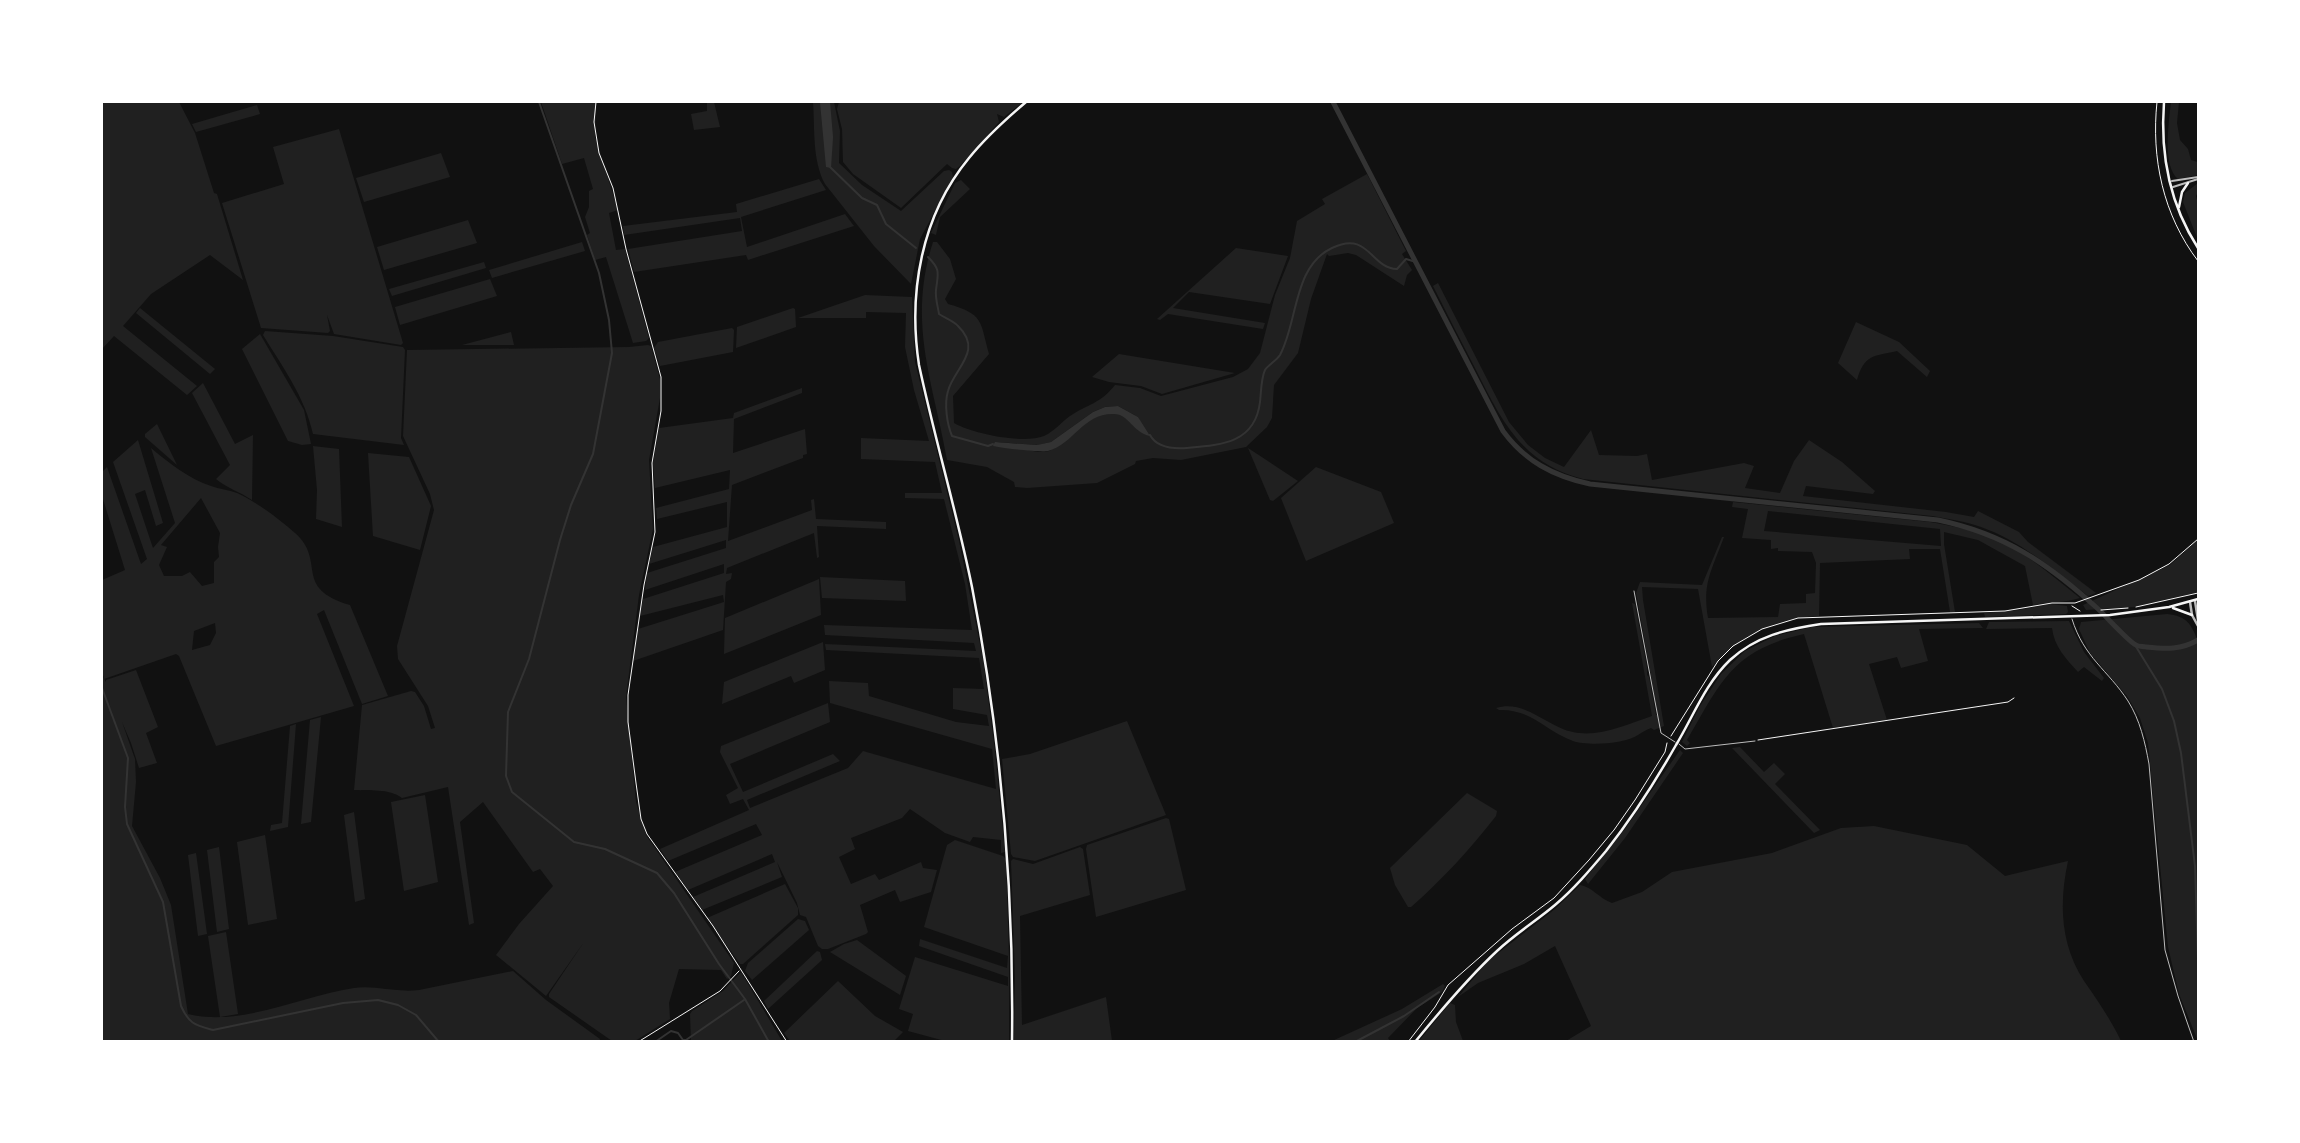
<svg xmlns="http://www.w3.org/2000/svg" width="2300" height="1143" viewBox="0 0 2300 1143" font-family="'Source Serif 4',serif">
<rect width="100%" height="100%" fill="#111"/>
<g fill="#202020" fill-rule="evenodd">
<polygon points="102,102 179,102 195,133 214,193 217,194 243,280 210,255 151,294 123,326 197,386 187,395 114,336 102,349"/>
<polygon points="541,102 596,102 595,137 618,210 609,213 616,250 625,249 649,338 646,341 633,343 606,257 595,260 587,235 590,233 585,217 589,207 589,191 593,189 584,158 562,164"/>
<polygon points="707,102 714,102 720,127 694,130 691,114 707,111"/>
<path d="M813,102H834L840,131L839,163L862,185L901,211L944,171L949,170L952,172L953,177L920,239L911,284L874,246L825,184C812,160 815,129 813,102Z"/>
<polygon points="839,102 1023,102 1004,117 997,114 999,122 960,166 956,169 952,168 947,164 901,208 853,174 843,162 842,129 837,109"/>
<path d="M2171,102H2179L2177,123L2180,140L2188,149L2191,160L2198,162V175L2178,179C2162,166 2169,121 2171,102Z"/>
<polygon points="257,105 260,114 196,132 192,124"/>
<polygon points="339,129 403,343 401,345 334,334 327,315 330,331 328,333 261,328 222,203 284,184 273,147"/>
<polygon points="441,153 450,177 364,202 356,178"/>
<path d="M1367,174L1406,251L1402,254L1412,270L1407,275L1404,286L1356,255L1348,253L1329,256L1327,254L1311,299L1298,353L1274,385L1272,418L1267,427L1246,447L1181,460L1153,458L1136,461L1135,464L1097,483L1027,488L1015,487L1014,482L987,467L947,460C933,381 907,323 933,242H937L950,259L956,279L945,299L948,304C984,314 980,321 989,354L953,396L954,423C973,434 1023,444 1044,436C1055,431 1061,422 1070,416C1088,404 1100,404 1115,385L1140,388L1161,396L1233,377L1248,369L1260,353L1275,295L1290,258L1297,221L1325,204L1322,199ZM1118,406L1138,417L1146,435C1135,430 1129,418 1121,414C1094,403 1071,443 1049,451C1037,455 1008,445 995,442L1038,445L1051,442L1093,412L1105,407Z"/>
<polygon points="819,179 826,190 741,217 747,247 845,214 854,226 748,260 746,255 634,272 628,249 742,231 740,218 624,235 623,226 737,212 736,204"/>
<polygon points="961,180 970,189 940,217 936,235 931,233 955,183"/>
<polygon points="2198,183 2198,192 2196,196 2198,203 2198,240 2183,202 2185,193"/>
<polygon points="468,220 477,243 384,270 377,247"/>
<polygon points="582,242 585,251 492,278 489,270"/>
<polygon points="1236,248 1288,256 1270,304 1189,292 1173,308 1265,323 1263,329 1168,314 1160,320 1157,319"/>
<polygon points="484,262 486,268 392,296 389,289"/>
<polygon points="490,279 497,296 400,325 395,307"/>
<path d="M1438,283L1509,422L1528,445L1545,458L1564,467L1591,430L1599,455L1637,456L1647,454L1652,480L1744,463L1754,466L1745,488L1780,493L1794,461L1809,440L1842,462L1875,491L1873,494L1806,486L1803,496L1946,512L1974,517L1978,511L2019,532L2028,542L2096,593L2088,596C2055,571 2021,541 1981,527C1965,521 1948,519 1932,516L1583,479C1522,464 1501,420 1475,368C1461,341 1447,314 1433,286Z"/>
<polygon points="865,295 912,297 915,362 959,541 983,659 995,751 1005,852 1001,853 1001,840 973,837 970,842 945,833 910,809 902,818 851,838 855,849 839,857 851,884 875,874 879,880 921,862 923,868 937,870 931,892 900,902 895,890 860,905 868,932 866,934 828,949 822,949 818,946 806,917 800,915 797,903 777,862 782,877 702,910 693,897 775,862 772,854 688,890 675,872 762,835 756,824 668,861 660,849 749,810 743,799 730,804 726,795 738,788 720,752 721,746 828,703 830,722 730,764 743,792 833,754 840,761 747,800 750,808 848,768 863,751 996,789 992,749 830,703 829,681 868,683 869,696 956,722 989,726 987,715 953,709 953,688 984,689 979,658 826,650 825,644 976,651 974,643 825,635 824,625 972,630 965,584 944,499 905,498 905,493 942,493 935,462 861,459 861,438 929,441 914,390 905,347 906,313 866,312 866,318 798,318"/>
<polygon points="140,308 215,369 210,374 136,313"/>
<polygon points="793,308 795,309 796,327 736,348 737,327"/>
<path d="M1856,322L1899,342L1930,371L1927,377L1897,351C1873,356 1864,355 1857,380L1838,363Z"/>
<polygon points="732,328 734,330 733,352 660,366 654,348 658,342"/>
<path d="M265,331L333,336L403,347L405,350L401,438L404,445L313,434C305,397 282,366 263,335Z"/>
<polygon points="511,332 514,345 462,345"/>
<polygon points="260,334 304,410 311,444 302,445 288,441 242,349"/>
<path d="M648,345L651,346L660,379V398L649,460L653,529L639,595L626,697L636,802L646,835L734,963L731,976L727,979L721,970L679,969L669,1003L670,1019L635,1041H612L549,997V994L584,942L546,996L496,955L519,924L553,886L540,869L533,872L483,802L460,822L474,923L469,925L448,787L402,798C389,788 369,791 354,790L362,705L411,691L415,692L424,706L431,729L435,728L428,706L398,659L397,646L434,510L430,494L403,436L407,350L629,347Z"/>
<polygon points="1119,354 1235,373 1162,394 1141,386 1109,382 1092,377"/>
<path d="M203,383L235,444L253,435L252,500C240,492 227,488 216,479L230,465L192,393Z"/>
<polygon points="802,388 802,393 734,419 733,453 805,429 807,454 803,455 803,458 732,485 728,541 812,510 811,500 814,499 816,519 886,522 886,529 817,526 819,557 817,558 814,533 727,568 726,574 732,573 731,579 726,582 723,630 633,661 638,629 724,602 723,595 640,616 643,599 724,573 724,564 645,590 647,573 726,548 726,540 649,564 653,547 727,527 727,502 657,519 656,508 729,489 730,470 655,488 653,463 659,428 733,418 734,413"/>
<polygon points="157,424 177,465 145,437 145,434"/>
<path d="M138,440L163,523L156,526L145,490L135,494L153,548L175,523L151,448C169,463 189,479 211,486C219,489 229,490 237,493C257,502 279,519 295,533C327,561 292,588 350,605L388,696L362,704L324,610L317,614L354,706L216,746L179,656L176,654L104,679L102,671V580L125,570L102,496V472L107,467L141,564L147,559L113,462ZM201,498L220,533L218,547L219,557L214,562V583L202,586L190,572L182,576H164L159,565L167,547L161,545ZM215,623L216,633L210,645L192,650L194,631Z"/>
<polygon points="313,446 339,449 342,527 316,519 317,490"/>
<polygon points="1248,448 1298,481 1273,501 1270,500"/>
<polygon points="368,453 409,457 431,506 420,550 373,536"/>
<polygon points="1316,467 1381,492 1394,523 1306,561 1281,498"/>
<path d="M1733,502L1930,522C1952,526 1973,530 1994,538C2026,552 2053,577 2080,598C2065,603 2049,602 2033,605L2025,566L1978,540L1944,532V544L1955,612H1950L1940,549H1909L1910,559L1820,563L1819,616C1777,618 1741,634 1712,667L1698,589L1642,587L1643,600L1664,726L1654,730L1651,728C1646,730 1642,732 1638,735C1625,744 1588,746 1573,741C1545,731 1532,709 1499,710L1496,708C1525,699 1547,727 1573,732C1598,738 1628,724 1652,716L1632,603L1635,604L1647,667V675L1649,677L1656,715H1658L1636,593L1640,582L1702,585L1722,537H1724C1712,570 1702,583 1708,618L1778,617L1780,604L1806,603V594L1815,593L1816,563L1812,552L1778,551V548L1771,549V540L1742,538L1748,509L1732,507ZM1768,511L1940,529L1941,546L1764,531Z"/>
<polygon points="2198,539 2198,592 2135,607 2086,610 2083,605 2170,565"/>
<polygon points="820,577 905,581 906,601 822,598"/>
<polygon points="819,579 821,615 724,654 725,618"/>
<polygon points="2050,604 2067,606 2068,612 2066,614 1985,617 1984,613 2019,610"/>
<path d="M2167,614C2187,616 2191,624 2198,641V1041L2179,994L2168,947L2148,743L2140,718L2127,696L2090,653L2079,629L2081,622Z"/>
<path d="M2069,621L2084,652L2104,678L2102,681L2084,667L2078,672C2066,659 2054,646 2052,628L1986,629L1989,622Z"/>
<path d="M1979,623L1983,628L1919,629L1928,661L1901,668L1897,657L1869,664L1887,720L1833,728L1804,634C1732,650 1721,682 1687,740L1690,743L1687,746L1682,742L1700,706L1721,674L1745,651L1775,636L1812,627Z"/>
<polygon points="823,642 825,670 794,683 791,676 722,704 724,682"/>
<path d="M136,670L158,727L146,733L157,763L139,768L131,743L122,722L135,759L136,782L132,826L160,878L171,905L188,1014C242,1027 300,996 354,988C375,985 397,993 419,990L513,971L546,1000L600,1039L599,1041H102V675L106,682V680Z"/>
<polygon points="321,717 311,822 301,824 310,720"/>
<polygon points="1127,721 1166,815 1035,861 1013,857 1011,854 1002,759 1030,754"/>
<polygon points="296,724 288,827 270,831 271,825 282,823 290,726"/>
<polygon points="1740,747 1764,772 1774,763 1785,774 1775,784 1820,830 1814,833 1732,748"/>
<polygon points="1680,750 1683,753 1625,838 1588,884 1585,879 1625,829"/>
<path d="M1467,793L1497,811L1496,816C1470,849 1443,879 1411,907H1408L1395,885L1390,868Z"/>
<polygon points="425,795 438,882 404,891 391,802"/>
<polygon points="354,812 365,899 355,902 344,815"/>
<polygon points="1166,818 1169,819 1186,890 1096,917 1086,849 1087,845"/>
<path d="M1874,826L1967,845L2005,876L2068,861C2059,903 2060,944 2084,981C2098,1001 2111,1020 2121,1041H1566L1591,1026L1555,946L1524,964L1478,983L1458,997L1488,961L1555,909L1580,885C1591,886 1600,899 1612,903L1642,892L1672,872L1772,853L1841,828Z"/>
<polygon points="265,835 277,919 248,925 237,842"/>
<polygon points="955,840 1003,856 1006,859 1009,956 1009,1041 945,1041 908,1031 913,1014 899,1009 915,957 1008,986 1008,977 919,946 920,939 1007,968 1008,956 924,927 947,845"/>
<polygon points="219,847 229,929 217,932 207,850"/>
<polygon points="1080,847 1083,849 1090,895 1020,916 1022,1025 1106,997 1112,1041 1014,1041 1015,978 1011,861 1013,859 1033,864"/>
<polygon points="196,853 207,934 198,936 188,855"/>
<polygon points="785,884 798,908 798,915 743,964 740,964 707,918"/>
<polygon points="798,919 805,921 809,930 752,980 745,971 748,963"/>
<polygon points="226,932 238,1014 220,1017 208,936"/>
<polygon points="857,940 906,976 900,995 830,952 844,944"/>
<polygon points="817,951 820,952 822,960 768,1009 764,1001"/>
<polygon points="741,972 782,1041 691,1041 690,1014 692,1011 723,991"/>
<polygon points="838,981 875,1016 903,1032 894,1041 790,1041 784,1033"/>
<polygon points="1443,984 1445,986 1442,992 1417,1008 1388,1038 1390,1041 1332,1041 1402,1009"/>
<polygon points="1450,1003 1455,1005 1456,1022 1463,1041 1419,1041"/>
</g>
<g fill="#333">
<polygon points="820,102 830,102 833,137 831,168 826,167"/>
<path d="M1118,406L1138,417L1150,436C1133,433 1129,414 1114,414C1083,413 1074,444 1048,451C1042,453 1002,448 993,446L995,442L1037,445L1051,442L1093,412L1105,407Z"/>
</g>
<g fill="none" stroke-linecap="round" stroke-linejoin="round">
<g stroke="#333" stroke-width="2">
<polyline points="539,102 599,273 609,320 612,353 593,454 571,505 560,540 529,659 508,712 506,776 512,792 574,842 605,849 657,873 674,893 719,964 745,999 769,1042"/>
<polyline points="830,167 862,198 877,205 886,224 916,248"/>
<path d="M928,257C941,270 938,273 936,290C935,298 938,307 939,314C945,318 954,321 958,326C984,351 954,368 948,391C944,404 947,424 952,436L988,446L993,444"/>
<path d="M1150,435C1157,448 1174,449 1187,448C1222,445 1255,443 1260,402C1261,394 1261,378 1265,370C1268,365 1276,361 1280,355C1298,322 1293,266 1332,248C1369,230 1370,268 1397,269L1406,259L1416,262"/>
<polyline points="2135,645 2162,689 2174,721 2181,753 2195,866 2198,959"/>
<path d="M102,688L128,758L125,807L127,824L163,902L181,1006C189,1024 195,1025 213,1030L343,1003L378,1000L398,1005L416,1015L439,1042"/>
<polyline points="655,1042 671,1031 678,1033 683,1040 686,1040 744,1000"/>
<polyline points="1355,1042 1404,1016 1439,992"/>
</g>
<path stroke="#333" stroke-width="5" d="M1333,102L1503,431C1525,461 1553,476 1590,484L1938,520C2005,534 2047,563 2097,608C2105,615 2129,642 2136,645C2139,647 2143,646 2146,647C2166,649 2181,650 2198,640"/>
<g stroke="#f5f5f5" stroke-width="1">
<polyline points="596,102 594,122 599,153 613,188 626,249 661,377 661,411 652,463 655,532 644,585 628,695 628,722 636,783 641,819 647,834 713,926 787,1042"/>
<path d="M2157,102C2151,158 2163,215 2198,261"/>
<polyline points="2072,606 2080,611"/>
<polyline points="2136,607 2198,593"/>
<polyline points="2101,610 2128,608"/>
<polyline points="1671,736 1718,661 1733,646 1762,629 1798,618 2005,611 2052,603 2075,603 2139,580 2169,564 2198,539"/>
<polyline points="1758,740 2008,702 2014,698"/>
<polyline points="638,1042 720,991 739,971"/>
<polyline points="1408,1042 1435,1007 1448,985 1512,929 1554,898 1589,860 1614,830 1635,800 1665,752 1667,743"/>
</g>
<g stroke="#bcbcbc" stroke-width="1">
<polyline points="1634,591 1661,733 1675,742"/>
<path d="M2072,619C2084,658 2108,670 2128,701C2140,720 2145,742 2149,764L2165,950L2178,996L2194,1042"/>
<polyline points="1679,744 1685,749 1755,741"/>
</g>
<g stroke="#bcbcbc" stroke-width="2">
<polyline points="2198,112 2198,118"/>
<polyline points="2172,181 2198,177"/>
<polyline points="2173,187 2198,179"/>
</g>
<g stroke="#bcbcbc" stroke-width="2.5">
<polyline points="2195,601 2198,620"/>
<polyline points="2190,602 2192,615 2198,626"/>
</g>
<g stroke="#f5f5f5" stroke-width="2.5">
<path d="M2164,102C2160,154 2169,203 2198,248"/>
<polyline points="2179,207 2182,192 2188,183"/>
<polyline points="2173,608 2192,615"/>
<path d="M1012,1042C1014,889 1001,737 972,587C957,513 935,440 919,365C908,293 921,216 969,158C986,137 1006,119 1026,102"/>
<path d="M1415,1042C1441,1010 1467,979 1497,951C1515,934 1536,921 1555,905C1574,889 1590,870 1606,851C1632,818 1655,782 1676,745C1693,717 1705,684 1730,660C1756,636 1787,629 1821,624L2110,615L2169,607L2198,599"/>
</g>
</g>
<rect width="2300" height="1143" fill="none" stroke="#ffffff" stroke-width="206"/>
</svg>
